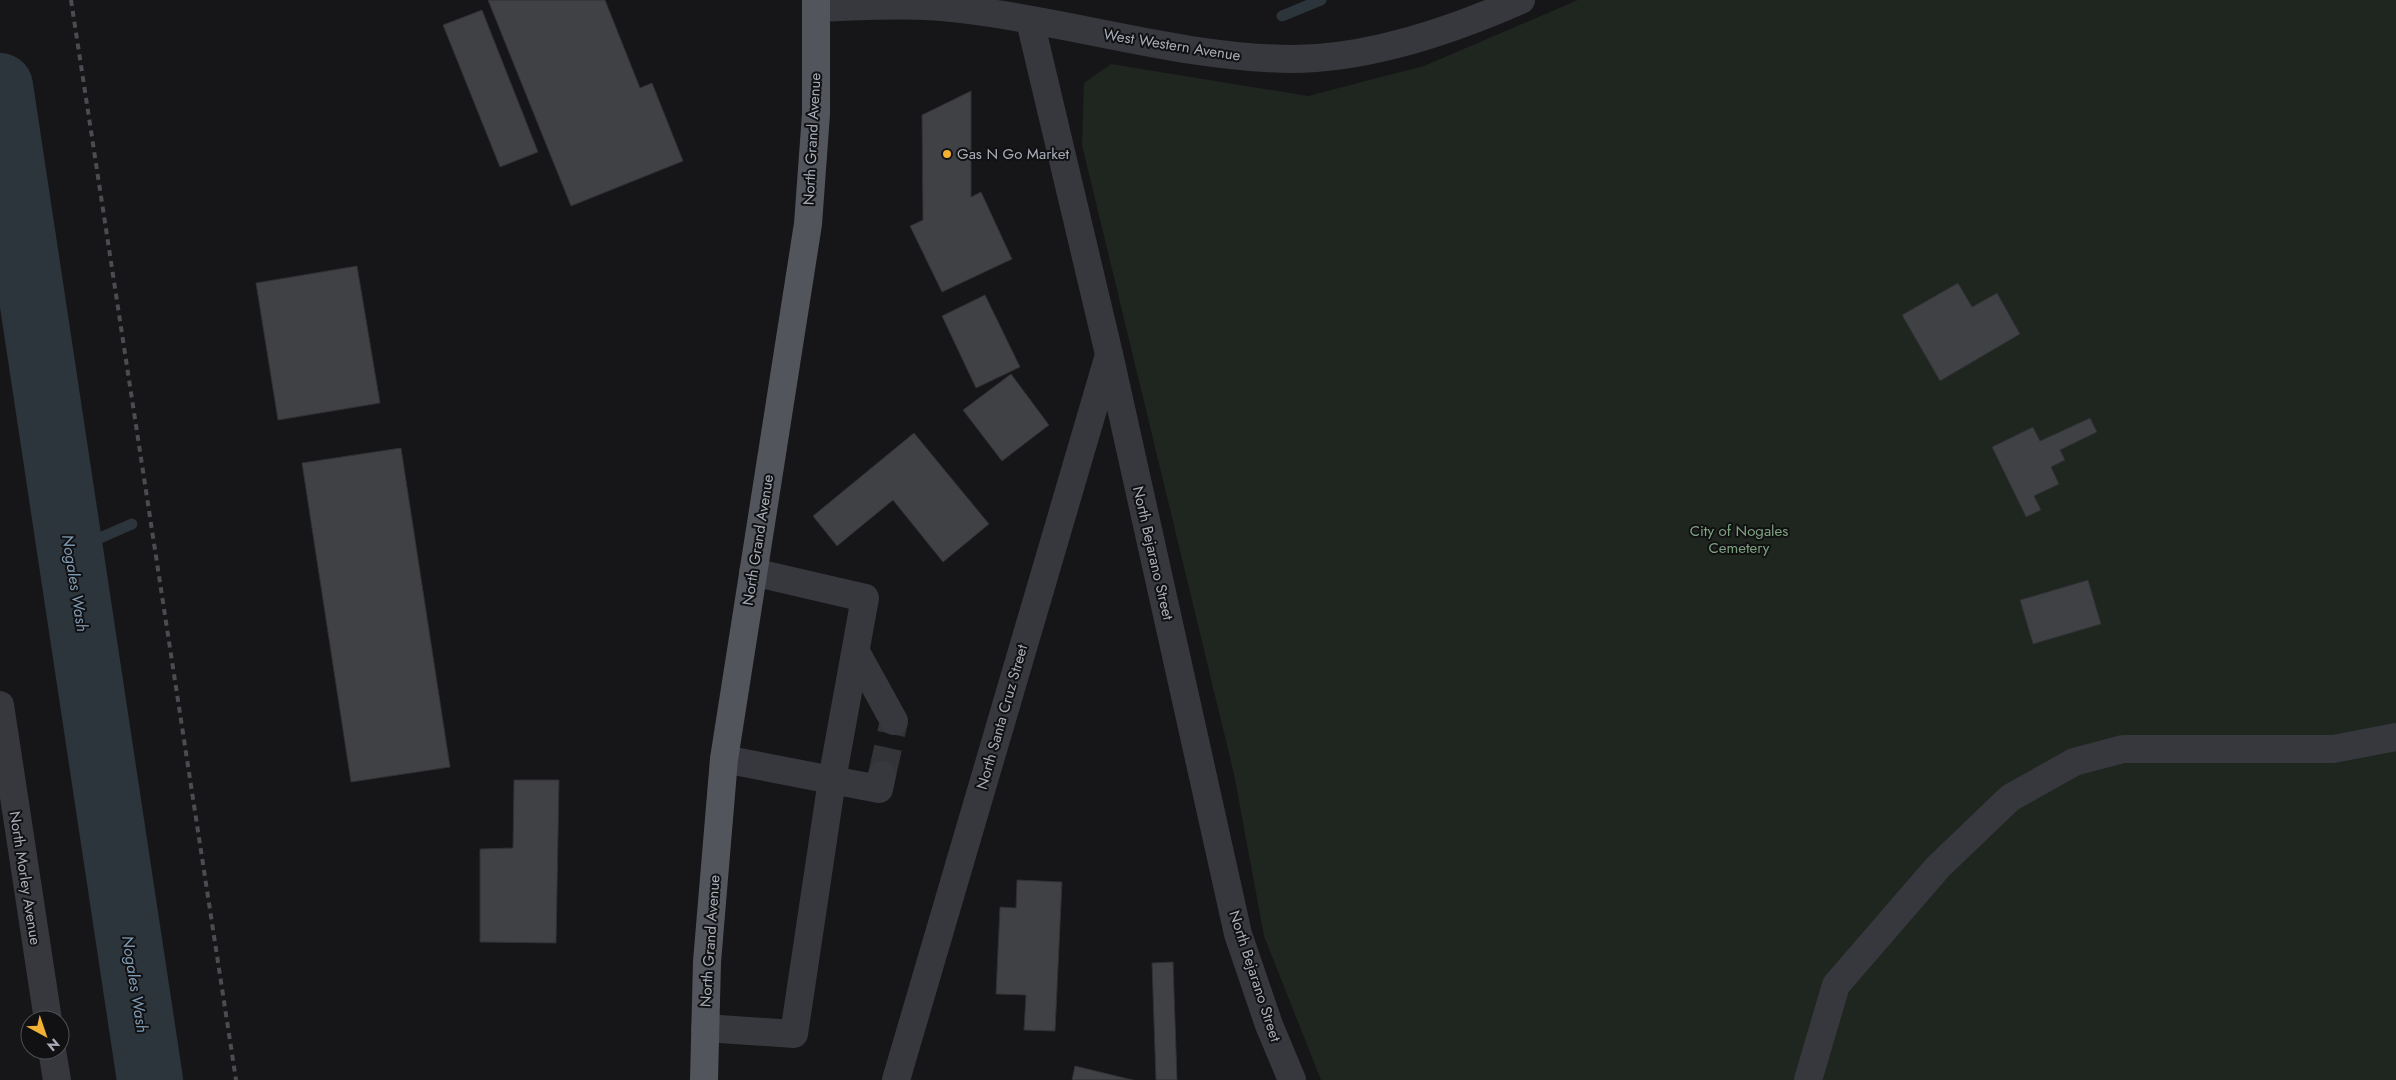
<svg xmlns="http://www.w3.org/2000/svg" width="2396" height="1080" viewBox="0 0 2396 1080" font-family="Jost,sans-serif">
<rect width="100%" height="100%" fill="#161618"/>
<polygon fill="#1e261f" points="1578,0 2396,0 2396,1080 1321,1080 1264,936 1234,774 1082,145 1084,83 1111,64 1308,96 1424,66"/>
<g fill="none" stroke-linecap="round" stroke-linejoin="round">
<g stroke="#2c353c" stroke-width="11">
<polyline points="1282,16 1321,0"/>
<polyline points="70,551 132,524"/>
</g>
<polyline stroke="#2c353c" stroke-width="66" points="0,86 150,1080"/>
</g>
<g fill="#404145" stroke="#303034">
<polygon points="488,0 605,0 640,88 652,83 683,161 571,206"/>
<polygon points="482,10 538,152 500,167 443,25"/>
<polygon points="971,91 971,197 981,192 1012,259 942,292 910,226 923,220 922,115"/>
<polygon points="357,266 380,403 278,420 256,283"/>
<polygon points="1958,283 1972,307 1997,293 2020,334 1940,381 1902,315"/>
<polygon points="985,295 1020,367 976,388 942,316"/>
<polygon points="1011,374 1049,425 1002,461 963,410"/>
<polygon points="2090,418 2097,432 2060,450 2065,460 2051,467 2059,484 2034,496 2041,510 2026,517 1992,447 2033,427 2040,441"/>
<polygon points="914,433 989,524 943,562 893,500 837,546 813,516"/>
<polygon points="401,448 450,767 351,782 302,463"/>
<polygon points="2088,580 2101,624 2033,644 2020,600"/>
<polygon points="514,780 559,780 556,943 480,942 480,849 513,848"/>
<polygon points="1017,880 1062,882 1055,1031 1024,1030 1026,995 996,994 1000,907 1016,908"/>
<polygon points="1173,962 1177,1080 1156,1080 1152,963"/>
<polygon points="1075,1066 1133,1080 1072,1080"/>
</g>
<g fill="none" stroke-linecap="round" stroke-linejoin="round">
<polyline stroke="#333438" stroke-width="28" stroke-dasharray="28 14" stroke-linecap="butt" points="882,775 894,721"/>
<g stroke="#37383d" stroke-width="28">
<path d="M817,8C867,6 918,3 968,10C1076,23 1182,58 1292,59C1367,59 1453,30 1521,0"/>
<polyline points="1030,21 1109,354 1238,934 1269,1025 1292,1080"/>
<polyline points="856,652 894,721"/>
<polyline points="0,705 48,1020"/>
<polyline points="724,759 832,780 865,598 753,572"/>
<polyline points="705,1028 794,1034 832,780 879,789 882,775"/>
<polyline points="52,1050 57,1080"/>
<polyline points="896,1080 1109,355"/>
<polyline points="1808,1080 1836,985 1938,867 2010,798 2074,762 2123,749 2333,749 2396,737"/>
</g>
<polyline stroke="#53555c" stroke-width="28" points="704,1080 707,962 724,759 808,224 816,114 816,0"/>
<polyline stroke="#4a4c52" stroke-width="4" stroke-dasharray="6 5" stroke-linecap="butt" points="71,0 236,1080"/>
</g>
<circle fill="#f2b134" stroke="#111113" stroke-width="2" cx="947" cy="154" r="5"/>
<g text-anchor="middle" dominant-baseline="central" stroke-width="4" stroke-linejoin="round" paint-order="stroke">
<g font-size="15" fill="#a8adb8" stroke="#111113">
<text transform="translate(1172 45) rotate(9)">West Western Avenue</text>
<text transform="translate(812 139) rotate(-87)">North Grand Avenue</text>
<text transform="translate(758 540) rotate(-81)">North Grand Avenue</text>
<text transform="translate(1153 553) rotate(77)">North Bejarano Street</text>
<text transform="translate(1002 717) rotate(-74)">North Santa Cruz Street</text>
<text transform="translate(25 878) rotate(81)">North Morley Avenue</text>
<text transform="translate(710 941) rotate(-86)">North Grand Avenue</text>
<text transform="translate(1255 976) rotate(72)">North Bejarano Street</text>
</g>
<g font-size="15" fill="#a8adb8" stroke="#111113" text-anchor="start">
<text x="957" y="154">Gas N Go Market</text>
</g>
<g font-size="15" fill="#7fa381" stroke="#111113">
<text x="1739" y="531">City of Nogales<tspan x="1739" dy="17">Cemetery</tspan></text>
</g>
<g font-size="16" font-style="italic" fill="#7f9bb3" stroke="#111113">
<text transform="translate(75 583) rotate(81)">Nogales Wash</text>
<text transform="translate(135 984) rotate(81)">Nogales Wash</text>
</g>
</g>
<g transform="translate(45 1035) rotate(140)"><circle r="24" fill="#111113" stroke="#4d4f55"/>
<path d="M0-4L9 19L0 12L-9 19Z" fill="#f2b134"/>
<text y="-8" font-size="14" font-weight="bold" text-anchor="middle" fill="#a8adb8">N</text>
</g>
</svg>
